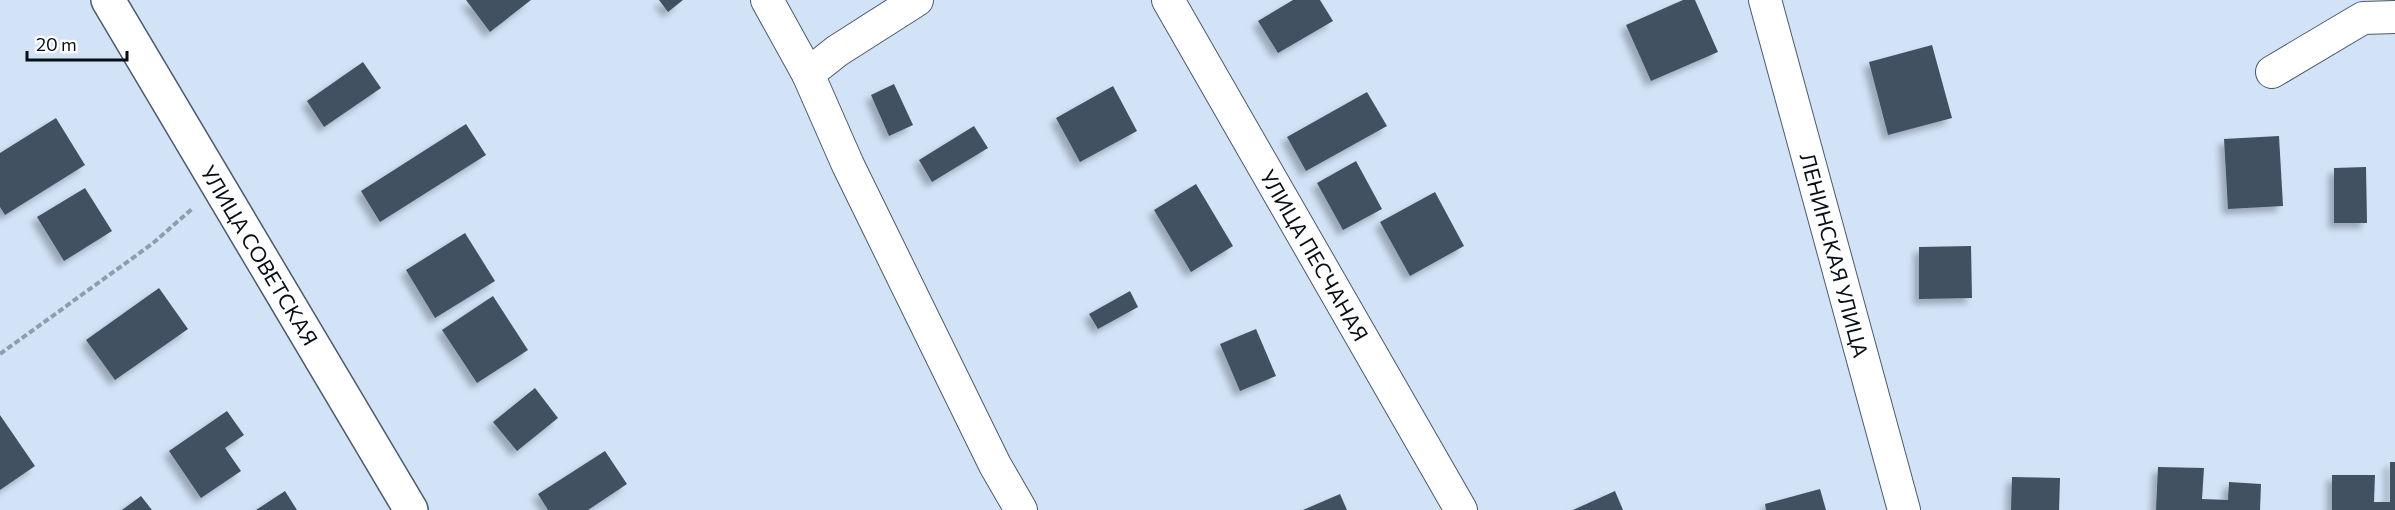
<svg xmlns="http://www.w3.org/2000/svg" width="2395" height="510" viewBox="0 0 2395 510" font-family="Commissioner,sans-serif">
<defs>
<filter id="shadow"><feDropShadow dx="-5.5" dy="5.5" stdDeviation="3" flood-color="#0004"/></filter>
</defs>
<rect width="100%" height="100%" fill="#d2e3f8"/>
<g fill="#425162" filter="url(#shadow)">
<polygon points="466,0 531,0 490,32"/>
<polygon points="659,0 683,0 668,12"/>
<polygon points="1293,0 1320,0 1333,21 1278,53 1258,21"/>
<polygon points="1683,0 1695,0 1718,52 1651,81 1626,25"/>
<polygon points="1932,45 1952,118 1888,135 1869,62"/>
<polygon points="363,62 381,88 324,127 307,101"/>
<polygon points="894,84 913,125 889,136 871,95"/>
<polygon points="1113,86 1137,131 1080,162 1056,118"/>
<polygon points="1367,92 1387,126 1306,171 1287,137"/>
<polygon points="56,118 85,165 5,215 0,207 0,153"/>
<polygon points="466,124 486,155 380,222 361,191"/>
<polygon points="974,126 988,148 932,182 919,160"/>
<polygon points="2279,136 2283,206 2228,209 2224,139"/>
<polygon points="1356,161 1382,209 1343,230 1317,183"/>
<polygon points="2366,167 2367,223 2334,223 2334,168"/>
<polygon points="1196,184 1233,246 1191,272 1154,210"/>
<polygon points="85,188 112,231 64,261 37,217"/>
<polygon points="1435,192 1464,246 1410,276 1380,222"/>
<polygon points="465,233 495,281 435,318 406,270"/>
<polygon points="1971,246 1972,298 1919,299 1919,247"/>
<polygon points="159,288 188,329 115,380 86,340"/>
<polygon points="1130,291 1138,307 1098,329 1089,314"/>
<polygon points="493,296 528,350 477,383 442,330"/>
<polygon points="1256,329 1276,376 1240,391 1220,344"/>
<polygon points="535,388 558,418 517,451 493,422"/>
<polygon points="227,411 244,435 225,448 241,471 201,498 169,451"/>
<polygon points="0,415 35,466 0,490"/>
<polygon points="605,451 627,484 588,510 548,510 538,494"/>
<polygon points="2390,462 2395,462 2395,510 2332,510 2332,475 2375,475 2374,502 2390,502"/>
<polygon points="2158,467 2204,468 2202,499 2228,500 2229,482 2261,484 2260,510 2156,510"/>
<polygon points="2012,477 2060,478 2059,510 2011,510"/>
<polygon points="1820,489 1826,510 1766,510 1765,504"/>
<polygon points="285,491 297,510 256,510"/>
<polygon points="1615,491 1623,510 1573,510"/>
<polygon points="1340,494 1347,510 1303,510"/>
<polygon points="141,496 152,510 122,510"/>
</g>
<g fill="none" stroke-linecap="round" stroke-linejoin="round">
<g stroke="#4c5a6c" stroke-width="34">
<g id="street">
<polyline points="767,0 808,74"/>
<polyline points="917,0 837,51 808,74 848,165 995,465 1021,510"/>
<polyline points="1168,0 1461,510"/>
<polyline points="1765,0 1904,510"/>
<polyline points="2272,72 2363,18 2395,17"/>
</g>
</g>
<g stroke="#4c5a6c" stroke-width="36">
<polyline id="secondary" points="108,0 411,510"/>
</g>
<polyline stroke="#8f9cad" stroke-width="4" stroke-dasharray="6 3" stroke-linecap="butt" points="0,354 152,244 193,208"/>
<use href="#street" stroke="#fff" stroke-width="32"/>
<use href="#secondary" stroke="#fff" stroke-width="33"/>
</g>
<g text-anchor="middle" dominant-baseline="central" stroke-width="6" stroke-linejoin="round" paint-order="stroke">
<g font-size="21" fill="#080e15" stroke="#fff">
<text transform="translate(260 255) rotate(59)">УЛИЦА СОВЕТСКАЯ</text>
<text transform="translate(1315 255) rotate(60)">УЛИЦА ПЕСЧАНАЯ</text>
<text transform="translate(1835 255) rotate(75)">ЛЕНИНСКАЯ УЛИЦА</text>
</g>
</g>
<path d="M27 51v9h100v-9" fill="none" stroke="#080e15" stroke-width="3"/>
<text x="36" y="51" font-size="18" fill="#080e15" stroke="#ffffff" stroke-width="4.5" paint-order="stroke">20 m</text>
</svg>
